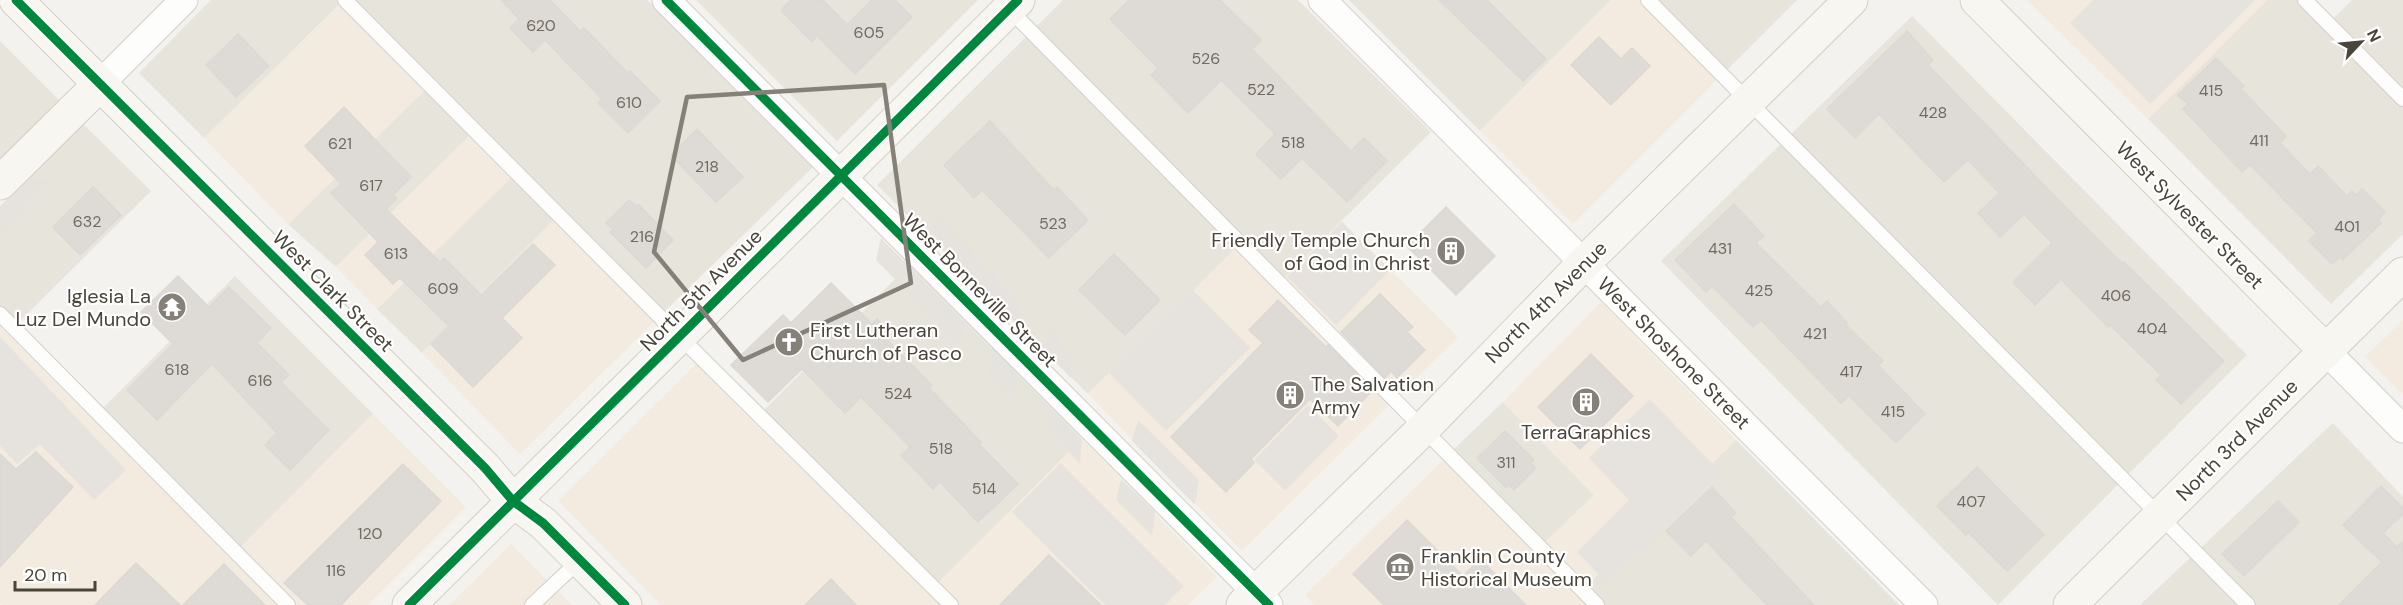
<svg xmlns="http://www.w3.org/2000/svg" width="2403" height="605" viewBox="0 0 2403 605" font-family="'DM Sans',sans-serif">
<rect width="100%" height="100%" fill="#f4f2ee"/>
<g fill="#e7e4dc">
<polygon points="211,0 647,0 813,167 658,318 559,215 422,353 377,309 515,173 474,132 336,267 288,224 428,87 343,1 204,138 139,73"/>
<polygon points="696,0 978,0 837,141"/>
<polygon points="1063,0 1298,0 1431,132 1280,282 1241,243 1088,394 877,185"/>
<polygon points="1349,0 1611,0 1480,131"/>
<polygon points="1648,0 1797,0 1722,75"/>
<polygon points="2267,0 2302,0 2327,25 2352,0 2403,0 2403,234 2331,304 2148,119"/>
<polygon points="1912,16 2247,355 1998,605 1661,261"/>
<polygon points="0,41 59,100 0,159"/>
<polygon points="83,124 151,191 13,328 0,314 0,207"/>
<polygon points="909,265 1082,439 929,592 756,418"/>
<polygon points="235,276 373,414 236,552 98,413"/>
<polygon points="1503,402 1594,495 1542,546 1451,452"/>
<polygon points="2333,423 2403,497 2403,605 2140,605"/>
<polygon points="1736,440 1899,605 1601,605 1584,588"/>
</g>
<g fill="#f3ebdf">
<polygon points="1611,0 1648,0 1722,75 1573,224 1480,131"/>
<polygon points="2027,0 2267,0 2148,119"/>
<polygon points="344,1 428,87 288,224 204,138"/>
<polygon points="474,131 515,174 377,309 336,267"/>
<polygon points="559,215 658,318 520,454 422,353"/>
<polygon points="1342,221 1458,337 1242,551 1088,394 1242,242 1280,282"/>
<polygon points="1601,302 1736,440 1584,588 1601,605 1315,605 1305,595 1451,452 1542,545 1594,495 1503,402"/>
<polygon points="0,314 236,552 373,414 466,507 368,605 2,605 0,603"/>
<polygon points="2403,320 2403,395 2365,357"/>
<polygon points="699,361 929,592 1082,439 1217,577 1188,605 661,605 558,501"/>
<polygon points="511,544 572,605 449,605"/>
</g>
<g fill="#e6e3df">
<polygon points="2093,0 2255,0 2150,104 2070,23"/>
<polygon points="28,178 50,180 0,232 0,206"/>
<polygon points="936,214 1020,302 1017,325 931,239"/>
<polygon points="1342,222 1390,270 1336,325 1287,277"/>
<polygon points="881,238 965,322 961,346 876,260"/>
<polygon points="1193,290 1250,348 1166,431 1109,373"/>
<polygon points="1048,328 1073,355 1071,378 1045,352"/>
<polygon points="0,337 126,470 94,500 40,444 17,464 0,446"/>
<polygon points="992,347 1017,373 1014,399 989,373"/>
<polygon points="1650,399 1721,473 1607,583 1577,552 1629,500 1589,458"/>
<polygon points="1308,405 1339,436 1285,491 1254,460"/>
<polygon points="1049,406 1082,440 1080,464 1046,428"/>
<polygon points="1138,420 1199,480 1195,505 1132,441"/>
<polygon points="1061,463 1184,586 1165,605 1105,605 1012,512"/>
<polygon points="1121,479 1155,512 1152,536 1116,500"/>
</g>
<g fill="#dedbd6" stroke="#dcd9d4" stroke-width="1.5">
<polygon points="501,0 550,0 580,31 584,28 628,73 630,71 660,101 628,133 598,103 602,99 545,40 533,52 510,28 519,19"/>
<polygon points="791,0 823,0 847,25 872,0 895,0 912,17 855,74 817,36 812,42 781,10"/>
<polygon points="1129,0 1220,0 1261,40 1252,49 1351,151 1364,138 1387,161 1347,202 1302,158 1281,179 1256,154 1275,134 1221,80 1188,113 1151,75 1158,68 1110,19"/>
<polygon points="1439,0 1487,0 1546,59 1523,81"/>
<polygon points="1907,31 1933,60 1928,65 2077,219 2123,264 2124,262 2224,361 2181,404 2156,380 2161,375 2110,325 2108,327 2061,279 2035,305 2013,282 2052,243 2024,214 2000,237 1978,213 1999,193 1968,160 1944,182 1879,114 1855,138 1827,109"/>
<polygon points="238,34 269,66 236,97 206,65"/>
<polygon points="1599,37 1621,59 1632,48 1650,66 1611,105 1571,65"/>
<polygon points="2216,58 2244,86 2241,89 2286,136 2280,143 2310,174 2318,166 2347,196 2352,191 2356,195 2362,189 2385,212 2378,220 2381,223 2343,260 2340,257 2332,264 2309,241 2317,233 2250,165 2242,172 2183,109 2188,104 2178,95"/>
<polygon points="344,107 411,177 393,195 397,198 386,209 440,262 444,258 481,295 533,244 555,265 502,318 522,338 473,387 431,344 449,326 400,278 393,284 365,255 378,242 331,193 341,184 305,146"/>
<polygon points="990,121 1054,190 1057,187 1088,220 1049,258 982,190 974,198 944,165"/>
<polygon points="697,129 743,177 716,202 671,155"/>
<polygon points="93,187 121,215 80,255 53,227"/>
<polygon points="629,200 636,206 638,204 673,240 646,268 610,232 613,229 606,223"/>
<polygon points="1734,204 1764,236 1756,243 1821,307 1827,301 1847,323 1845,324 1883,361 1878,365 1925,414 1896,443 1849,396 1841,403 1761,320 1753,327 1712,286 1706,292 1675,260"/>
<polygon points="1446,207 1495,256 1456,295 1407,246"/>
<polygon points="1114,254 1160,300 1125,335 1079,290"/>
<polygon points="178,276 209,307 229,287 271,328 257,343 289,375 281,382 329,430 290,470 265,445 277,433 212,364 157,420 127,390 173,344 141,312"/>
<polygon points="831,283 872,324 877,319 894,335 888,341 932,385 929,388 981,442 979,444 1018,484 978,522 940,482 933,489 901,455 910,447 861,397 845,413 802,369 768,402 731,365 783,315 791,323"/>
<polygon points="1380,294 1413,327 1407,332 1425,350 1397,378 1391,371 1385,378 1341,332"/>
<polygon points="1278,300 1326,347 1328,345 1373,390 1338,426 1310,399 1251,459 1254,463 1226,492 1171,437 1263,343 1249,330"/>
<polygon points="1591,354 1633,396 1580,449 1538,407"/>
<polygon points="1505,431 1534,460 1531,463 1536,468 1514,490 1509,485 1506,488 1477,458"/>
<polygon points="36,452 73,487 0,567 0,454 16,469"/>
<polygon points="403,464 441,501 341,605 308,605 284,583"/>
<polygon points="1977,467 2044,535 2007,571 1968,532 1966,535 1937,506"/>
<polygon points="2381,486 2403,508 2403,514 2383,533 2397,547 2403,541 2403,605 2339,605 2382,562 2343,525"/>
<polygon points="1712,487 1736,513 1731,517 1814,605 1767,605 1706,541 1691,556 1666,531"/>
<polygon points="2278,501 2299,522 2244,576 2222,554"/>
<polygon points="1407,520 1463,576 1480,559 1526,605 1384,605 1353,574"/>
<polygon points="1049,555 1101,605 1000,605"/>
<polygon points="136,563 180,605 95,605"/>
<polygon points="224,564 265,605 183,605"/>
<polygon points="831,579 856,605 805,605"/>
</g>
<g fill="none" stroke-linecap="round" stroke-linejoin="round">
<g stroke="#d2d0cb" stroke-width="16">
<g id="lane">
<polyline points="345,0 679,336 951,605"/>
<polyline points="1648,0 2248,605"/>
<polyline points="2305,0 2403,99"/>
<polyline points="1008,8 1597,605"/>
<polyline points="0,314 288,605"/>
<polyline points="532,605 580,560"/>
</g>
</g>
<g stroke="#d2d0cb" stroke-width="29">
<g id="street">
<polyline points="666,0 1269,605"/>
<polyline points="1322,0 1924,605"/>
<polyline points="100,84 184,0"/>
<polyline points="2326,351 2403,429"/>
</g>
</g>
<g stroke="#d3cfc5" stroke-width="35">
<g id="secondary">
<polyline points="16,0 485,468 513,501 543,523 625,605"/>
<polyline points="1977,0 2326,351"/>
<polyline points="0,183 100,84"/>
<polyline points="409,605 1018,0"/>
<polyline points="1243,605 1424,428 1584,263 1851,0"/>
<polyline points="2070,605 2403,274"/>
</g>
</g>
<use href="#lane" stroke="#fdfdfc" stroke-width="14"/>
<use href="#street" stroke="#fdfdfc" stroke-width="27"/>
<use href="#secondary" stroke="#f7f6f1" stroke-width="33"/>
<g stroke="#fff" stroke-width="13">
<g id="cycleway">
<polyline points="16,0 485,468 513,501 543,523 625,605"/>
<polyline points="666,0 1269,605"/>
<polyline points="409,605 1018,0"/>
</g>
</g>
<use href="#cycleway" stroke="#00873e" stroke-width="9"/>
</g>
<path fill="none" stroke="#868178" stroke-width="4.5" stroke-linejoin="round" d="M884,85L911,283L743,360L654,252L687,97Z"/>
<defs>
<g id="building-disc" transform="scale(1.5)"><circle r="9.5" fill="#868178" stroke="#fff"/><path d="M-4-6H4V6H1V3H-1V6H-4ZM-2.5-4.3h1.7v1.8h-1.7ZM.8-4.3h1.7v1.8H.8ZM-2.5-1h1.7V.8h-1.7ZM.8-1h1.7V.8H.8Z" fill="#fff"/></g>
<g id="temple-disc" transform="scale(1.5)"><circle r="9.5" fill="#868178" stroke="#fff"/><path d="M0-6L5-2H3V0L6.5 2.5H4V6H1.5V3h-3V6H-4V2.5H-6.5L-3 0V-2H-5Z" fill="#fff"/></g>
<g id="church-disc" transform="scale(1.5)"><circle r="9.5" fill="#868178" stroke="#fff"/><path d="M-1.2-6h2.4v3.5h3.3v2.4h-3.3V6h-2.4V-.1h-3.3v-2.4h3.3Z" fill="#fff"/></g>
<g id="museum-disc" transform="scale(1.5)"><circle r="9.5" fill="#868178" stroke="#fff"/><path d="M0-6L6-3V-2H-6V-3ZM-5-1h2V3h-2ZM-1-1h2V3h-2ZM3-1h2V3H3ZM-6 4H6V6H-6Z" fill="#fff"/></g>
</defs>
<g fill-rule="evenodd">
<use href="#building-disc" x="1451" y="251"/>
<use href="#temple-disc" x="172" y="307"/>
<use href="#church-disc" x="789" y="342"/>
<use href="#building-disc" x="1290" y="395"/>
<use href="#building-disc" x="1586" y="402"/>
<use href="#museum-disc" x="1400" y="567"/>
</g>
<g text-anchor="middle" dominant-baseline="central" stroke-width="4.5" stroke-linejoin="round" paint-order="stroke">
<g font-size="16" fill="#706a61">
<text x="541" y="25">620</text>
<text x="869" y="32">605</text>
<text x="1206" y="58">526</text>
<text x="1261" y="89">522</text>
<text x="2211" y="90">415</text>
<text x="629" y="102">610</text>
<text x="1933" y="112">428</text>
<text x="2259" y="140">411</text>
<text x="1293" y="142">518</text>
<text x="340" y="143">621</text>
<text x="707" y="166">218</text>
<text x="371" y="185">617</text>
<text x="87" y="221">632</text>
<text x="1053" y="223">523</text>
<text x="2347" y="226">401</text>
<text x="642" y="236">216</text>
<text x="1720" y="248">431</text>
<text x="396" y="253">613</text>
<text x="443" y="288">609</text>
<text x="1759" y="290">425</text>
<text x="2116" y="295">406</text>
<text x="2152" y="328">404</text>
<text x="1815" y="333">421</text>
<text x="177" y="369">618</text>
<text x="1851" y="371">417</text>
<text x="260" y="380">616</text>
<text x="898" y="393">524</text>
<text x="1893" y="411">415</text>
<text x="941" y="448">518</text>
<text x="1506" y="462">311</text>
<text x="984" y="488">514</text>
<text x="1971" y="501">407</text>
<text x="370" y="533">120</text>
<text x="336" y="570">116</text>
</g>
<g font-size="20" fill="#4b4439" stroke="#fff">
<text transform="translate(2190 215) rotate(45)">West Sylvester Street</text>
<text transform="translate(701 290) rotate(-45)">North 5th Avenue</text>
<text transform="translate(980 290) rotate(45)">West Bonneville Street</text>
<text transform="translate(333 291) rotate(45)">West Clark Street</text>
<text transform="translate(1546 302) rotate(-45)">North 4th Avenue</text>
<text transform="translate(1674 353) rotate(45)">West Shoshone Street</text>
<text transform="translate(2237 440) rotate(-45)">North 3rd Avenue</text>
</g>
<g font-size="20" fill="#4b4439" stroke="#fff" text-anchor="start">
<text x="1430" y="240" text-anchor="end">Friendly Temple Church<tspan x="1430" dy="23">of God in Christ</tspan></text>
<text x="151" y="296" text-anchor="end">Iglesia La<tspan x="151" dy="23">Luz Del Mundo</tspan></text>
<text x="810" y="330">First Lutheran<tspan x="810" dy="23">Church of Pasco</tspan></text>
<text x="1311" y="384">The Salvation<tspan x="1311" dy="23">Army</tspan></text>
<text x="1586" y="432" text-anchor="middle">TerraGraphics</text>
<text x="1421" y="556">Franklin County<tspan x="1421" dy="23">Historical Museum</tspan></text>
</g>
</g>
<g transform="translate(2361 42) rotate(64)" stroke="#ffffff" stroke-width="4.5" paint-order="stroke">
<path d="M0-4.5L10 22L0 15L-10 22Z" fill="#4b4439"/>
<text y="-9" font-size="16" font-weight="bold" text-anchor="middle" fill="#4b4439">N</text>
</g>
<path d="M15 581v9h80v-9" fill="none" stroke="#4b4439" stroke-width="3"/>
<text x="24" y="581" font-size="18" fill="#4b4439" stroke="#ffffff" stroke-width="4.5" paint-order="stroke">20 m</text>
</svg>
